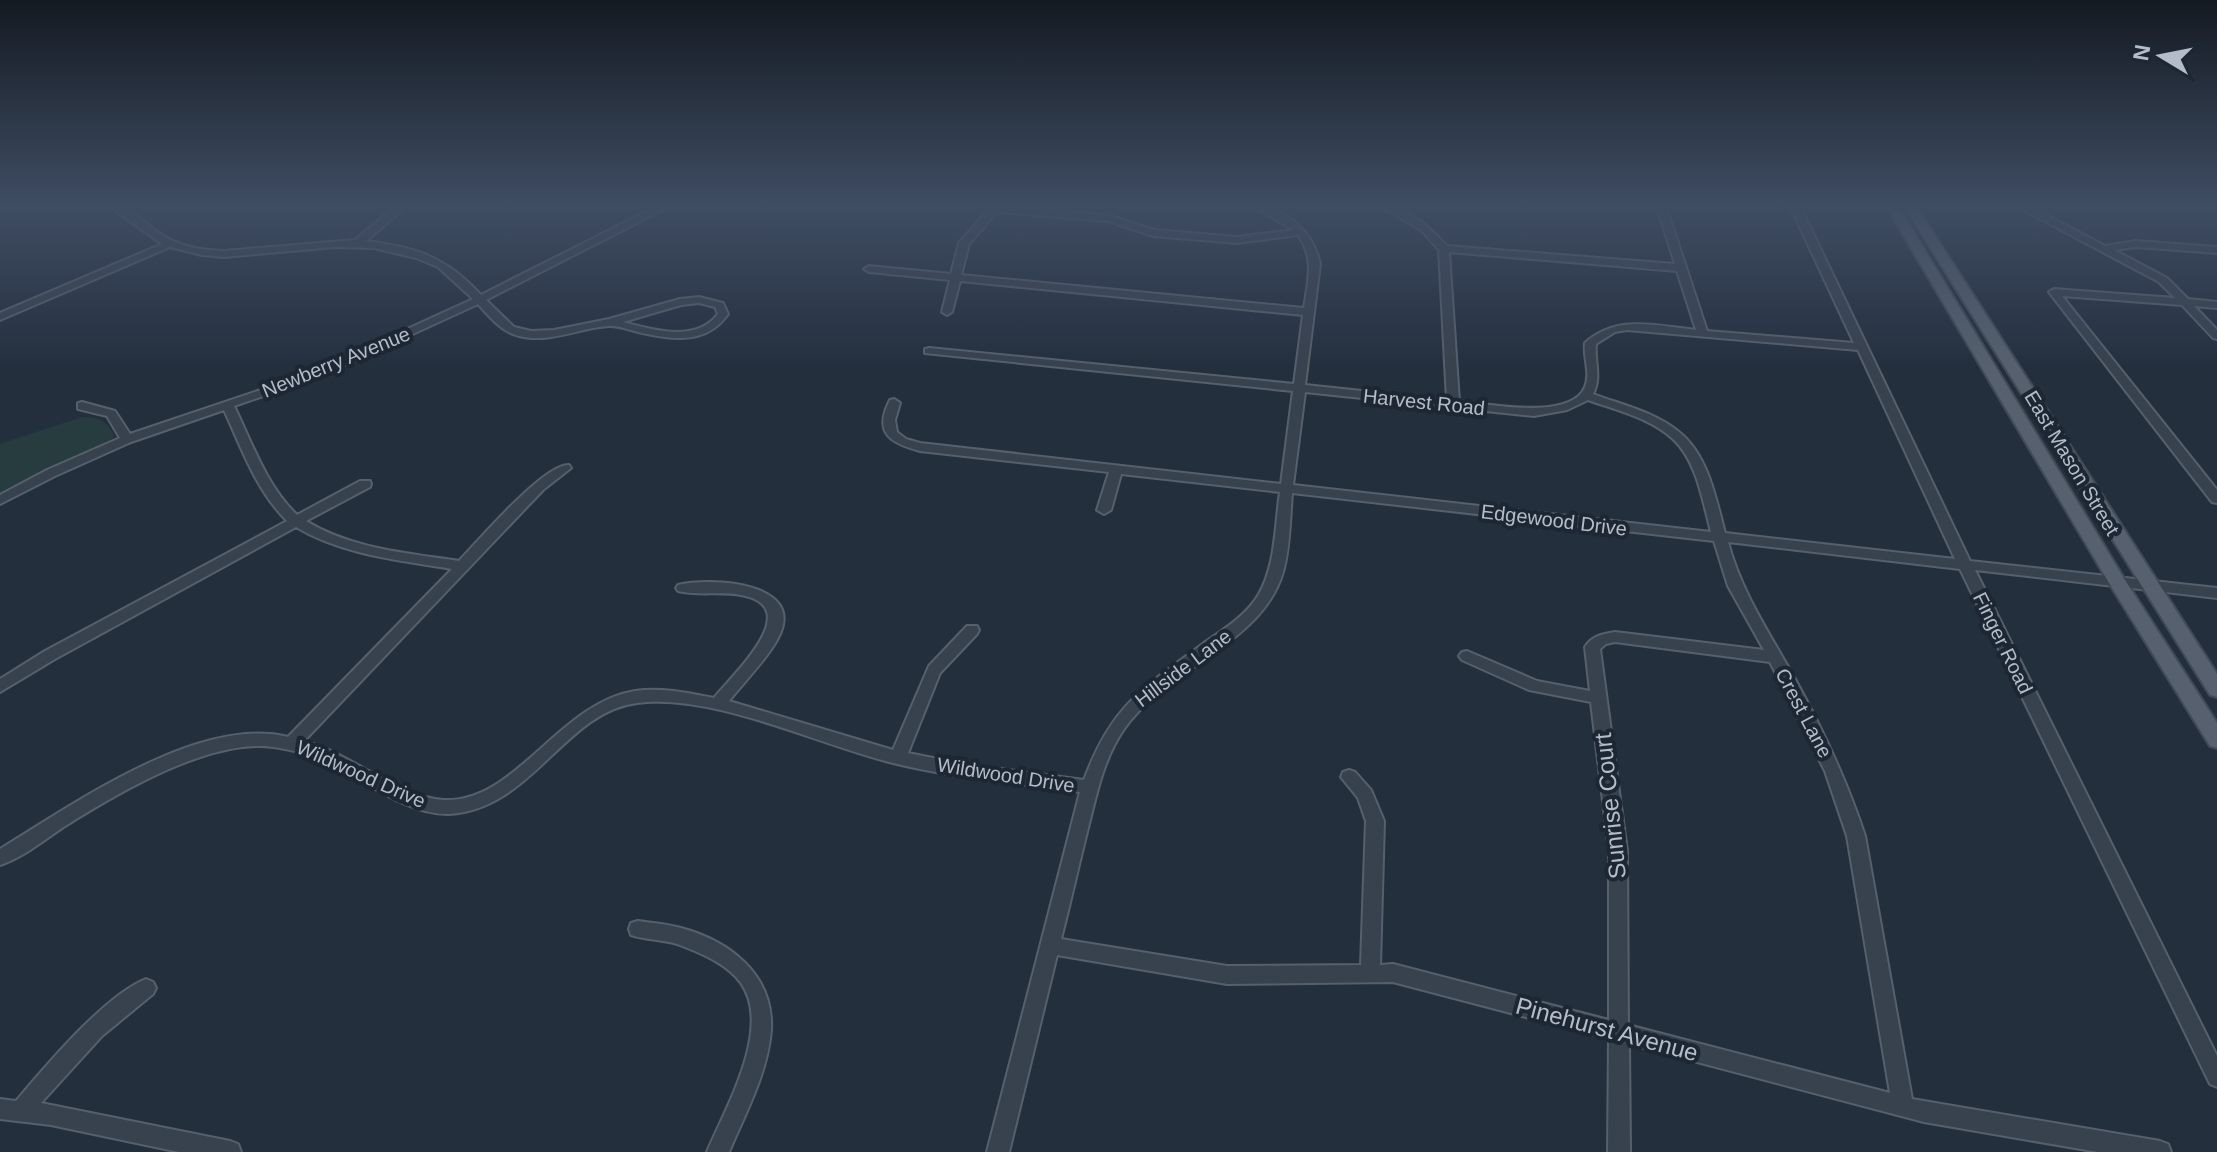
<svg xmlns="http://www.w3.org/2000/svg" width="2217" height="1152" viewBox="0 0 2217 1152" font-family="Arial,sans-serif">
<rect width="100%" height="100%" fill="#242f3e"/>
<path fill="#263c3f" d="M82,417C99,417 105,420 114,435L112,439L0,494V444Z"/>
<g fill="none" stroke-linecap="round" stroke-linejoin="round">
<g stroke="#565f6c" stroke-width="4">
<g id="minor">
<polygon points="0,206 11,206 0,210"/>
<path d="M109,206C131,206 150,229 169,239C186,248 205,250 224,251L355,240L396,206H407L366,241C416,247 446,257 481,295L657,206H670L486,300L514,327L531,331L554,330L609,319L680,299L699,297L723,303L728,314C706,345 672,340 638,332C629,330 618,325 608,326C578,328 548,345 516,335C501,331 489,316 478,304L319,377L234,406C253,445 266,485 297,515L360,481H370L371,484L370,487L306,521C352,549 407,553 459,561C478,541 545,463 569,465L571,468L543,490L304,741C351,753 396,797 444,800C516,803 559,703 635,691C661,687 689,693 714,698C733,674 807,607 741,595C720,591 698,596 678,591L676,588L678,585C710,577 808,582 778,638C768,658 743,683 729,701L893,750L929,666L967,626H977L979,630L977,634L940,673L908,753L963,764L1084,780C1112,705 1143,688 1204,643C1223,630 1247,615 1259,594C1276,564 1275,525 1280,492L1121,474L1111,510L1104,514L1097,510L1109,472L920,451C890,443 873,433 890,400L894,399L900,403L895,420L897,432L906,439L920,443L1281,484L1293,391L925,353V349L929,348L1294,384L1303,315L960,281L952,312L947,315L942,312L950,280L869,272L864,269L869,266L951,274L959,243L992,206L1108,215L1154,230L1237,237L1293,230L1253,206C1286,206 1314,233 1320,264L1305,385L1447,400L1439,250L1421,230L1380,206C1407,206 1430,228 1447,246L1675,264L1658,210L1636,209L1631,206H1666L1707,331L1854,343L1790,206H1800L1970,561L2217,588V598L1975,570L2217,1056V1087L2210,1084L1960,569L1728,542C1741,592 1770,634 1795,679C1823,730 1847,781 1865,836L1912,1099L2160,1141L2168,1144L2171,1152H2098L1924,1122L1629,1044L1630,1152H1608L1609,1039L1393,982L1227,984L1057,955L1009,1152H987L1080,792C1016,783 952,778 889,762C815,743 712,693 637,703C564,712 532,810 448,814C402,815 351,769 309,755C300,752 289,750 280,748C215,734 116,794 62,828C43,841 22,858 0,865V849C74,804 199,715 288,737L452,569C399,560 343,555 296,527L55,659L0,692V679L45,651L287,521C256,490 242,449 224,410L131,442L55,476L0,504V495L47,470L120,438L107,416L78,409V403L82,402L115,411L130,434L311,373L473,299L438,267L416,258L374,248L335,247L224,257L202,255L170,247L0,320V313L162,244ZM997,212L1107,221L1153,236L1237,243L1298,235C1315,258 1308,282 1304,308L961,275L969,244ZM1449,252L1677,271L1696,330C1657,326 1617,314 1585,343C1583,357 1591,373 1585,387C1571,421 1487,404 1459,401ZM699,303L715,307L718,314C696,343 654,330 623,322L681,305ZM1627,330L1858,350L1955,559L1725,533C1716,499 1708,455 1679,432C1655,412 1622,405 1593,394C1602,377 1594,362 1596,344L1615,332ZM1305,392L1534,416L1567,410L1588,400C1616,410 1651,418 1673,439C1697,461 1703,502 1711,532L1293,485ZM1292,493L1714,541L1728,586L1764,650L1615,632C1602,634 1592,636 1585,647L1590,691L1537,681L1467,651L1462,652L1459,656L1462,660L1529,690L1591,702L1609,851V1020L1393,964L1380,965L1384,821L1371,790L1355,772L1349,770L1343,772L1341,777L1358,798L1366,821L1361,965L1227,966L1061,939C1070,904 1078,868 1087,832C1096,797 1103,759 1124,729C1165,670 1263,643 1283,572C1290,549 1290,517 1292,493ZM1615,642L1770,662L1825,771L1847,836L1890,1093L1628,1025L1627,851L1600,649L1606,644Z"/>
<polygon points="2016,206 2029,206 2105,246 2136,241 2217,247 2217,253 2136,247 2114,250 2167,278 2188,299 2217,302 2217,308 2194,306 2217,330 2217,339 2213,338 2182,305 2062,296 2217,490 2217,503 2212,502 2049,292 2054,289 2175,298 2159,282"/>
<path d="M638,921C652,923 667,924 681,928C729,941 774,974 771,1030C768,1072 745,1114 729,1152H707C725,1109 773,1028 741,983C728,965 705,955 685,947C668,939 649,941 631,935L629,929L631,923Z"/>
<path d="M146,979L153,982L156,988L153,994L102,1036L41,1103L230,1141L238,1144L241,1152H179L51,1125L0,1119V1099L16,1101C45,1067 105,995 146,979Z"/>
</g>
</g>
<g stroke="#414a57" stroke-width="4">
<g id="major">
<polygon points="1886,206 1898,206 2125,580 2217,723 2217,748 2210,746 2109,583"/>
<polygon points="1904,206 1916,206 2217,674 2217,697 2210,695"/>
</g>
</g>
<use href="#minor" fill="#38414e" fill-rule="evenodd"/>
<use href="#major" fill="#56606e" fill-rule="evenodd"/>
</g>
<linearGradient id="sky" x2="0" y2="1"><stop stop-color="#141a22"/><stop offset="0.56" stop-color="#3f4d63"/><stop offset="1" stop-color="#3f4d63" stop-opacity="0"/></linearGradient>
<rect width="2217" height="367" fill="url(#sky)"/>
<g text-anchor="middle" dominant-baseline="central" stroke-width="8" stroke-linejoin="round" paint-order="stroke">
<g font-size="20" fill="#b4bcc9" stroke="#1d2633">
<text transform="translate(336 362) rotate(-22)">Newberry Avenue</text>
<text transform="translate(1424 402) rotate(6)">Harvest Road</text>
<text transform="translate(2072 463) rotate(59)">East Mason Street</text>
<text transform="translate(1554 520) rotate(7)">Edgewood Drive</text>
<text transform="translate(2003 643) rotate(64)">Finger Road</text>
<text transform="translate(1183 668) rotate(-37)">Hillside Lane</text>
<text transform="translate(1804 713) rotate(62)">Crest Lane</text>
<text transform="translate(361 774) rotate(24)">Wildwood Drive</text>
<text transform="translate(1006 775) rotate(9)">Wildwood Drive</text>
</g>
<g font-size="24" fill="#b4bcc9" stroke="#1d2633">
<text transform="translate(1610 806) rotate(-96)">Sunrise Court</text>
<text transform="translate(1607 1029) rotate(15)">Pinehurst Avenue</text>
</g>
</g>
<g transform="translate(2161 56) rotate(280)" stroke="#1d2633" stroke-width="6" paint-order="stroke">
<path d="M0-6L14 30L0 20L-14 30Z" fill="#b4bcc9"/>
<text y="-12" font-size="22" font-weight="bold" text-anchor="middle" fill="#b4bcc9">N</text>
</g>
</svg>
